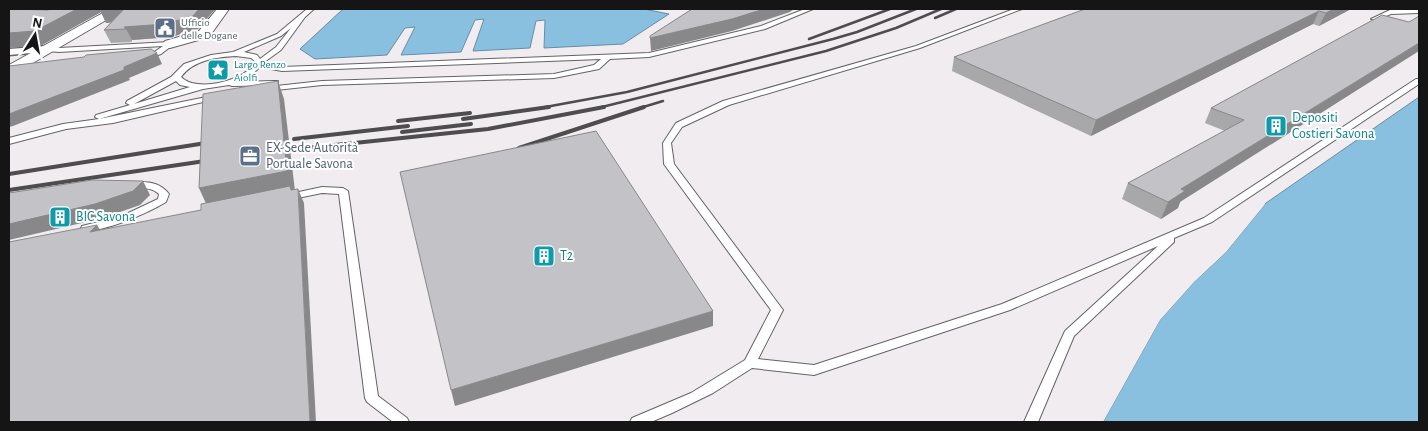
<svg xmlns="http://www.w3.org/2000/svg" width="1428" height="431" viewBox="0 0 1428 431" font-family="'Alegreya Sans',sans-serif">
<rect width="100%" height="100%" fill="#f0ecf0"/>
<g fill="#8ac0df" stroke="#678da3">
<polygon points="343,9 644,9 669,14 623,44 544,48 545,20 536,21 530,48 473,51 484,19 475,20 461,52 401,55 415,27 405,28 387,55 315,59 300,49"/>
<polygon points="1419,97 1419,422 1103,422 1160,320 1194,282 1226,252 1266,203"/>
</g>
<polygon fill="#f0ecf0" points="1266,203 1226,252 1194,282 1160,320 1103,422 1101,422 1157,318 1192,280 1224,250 1259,209"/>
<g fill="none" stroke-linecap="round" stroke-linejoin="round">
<g stroke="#656365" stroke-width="2">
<g id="service">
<path d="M307,9H314L305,17L281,50L263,63L282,67L649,53L761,26L805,9H813L765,29L649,57L610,59L599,69L554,78L322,85L267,91L263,89L267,87L322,81L554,74L594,65L601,59L282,71L260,67L249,77L239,82L275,81H278V85L232,86L229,85L203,89L99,119L216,95L220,97L216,99L113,123L66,129L9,144V138L63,124L99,119L95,117L96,115L130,105L126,103L127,101L171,77L184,64L211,55L233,52L277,34ZM291,28L276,47L260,59L257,55L244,52L281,36ZM236,56L251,58L256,62C244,81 197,93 181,77C193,60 217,57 236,56ZM176,81L180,85L190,87L134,104Z"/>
<polygon points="1014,9 1022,9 920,48 729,105 682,127 671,143 674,164 783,310 758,359 814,365 1002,304 1204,218 1416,79 1419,79 1419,84 1212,222 1174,238 1174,242 1074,336 1038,422 1024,422 1065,331 1158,246 1010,310 814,375 752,368 713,393 672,413 651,422 630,422 632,418 691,393 745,360 771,310 664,164 663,143 676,123 723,101 916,46"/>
<polygon points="1419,9 1419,13 1391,14 1376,20 1371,19 1390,10"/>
<polygon points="170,42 174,44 161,54 145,59 142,59 142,55 153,53 163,46 59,52 48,51 44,49 48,47 59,48"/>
<path d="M140,182C152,182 161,184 169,194L166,202C150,212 101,234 82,230L81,228L82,226L122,216L158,199L159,194C147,183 136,193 126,186L128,184Z"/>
<polygon points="322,187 343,188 348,191 378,396 407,418 409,422 393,422 367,402 365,398 339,194 322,193 288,200 283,197 285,195"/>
</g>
</g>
<g stroke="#656365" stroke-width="3">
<polygon id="pedestrian" points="48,46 52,47 53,49 52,51 9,55 9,49"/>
</g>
<g stroke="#656365" stroke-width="2">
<g id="minor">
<polygon points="110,9 125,9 14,74 9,75 9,65"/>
<polygon points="217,9 229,9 209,37 170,48 165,47 163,44 165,41 199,31"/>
</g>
</g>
<use href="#service" fill="#fff" fill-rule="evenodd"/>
<use href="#pedestrian" fill="#fff" fill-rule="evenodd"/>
<use href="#minor" fill="#fff" fill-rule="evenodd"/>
<g stroke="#4e4c4e" stroke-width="2.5">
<polyline points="935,18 956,9"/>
<polyline points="809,39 890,9"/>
<polyline points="540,108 627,92 833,39 857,32 916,9"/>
<polyline points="598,108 826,51 896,28 941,9"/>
<polyline points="640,108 663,101"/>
</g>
<g stroke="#4e4c4e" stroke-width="4">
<polyline points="463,119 549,107"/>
<polyline points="398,121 470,113"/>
<polyline points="402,132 471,124"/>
<polyline points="294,139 408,126"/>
<polyline points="519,148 644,107"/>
<polyline points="297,149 488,129 604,107"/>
<polyline points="9,174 206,143"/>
<polyline points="9,190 205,161"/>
</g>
</g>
<g fill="#a8a7aa">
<polygon points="9,9 215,9 198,29 171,37 132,40 132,42 111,43 104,30 111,22 106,23 101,12 42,45 9,48"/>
<polygon points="1085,9 1351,9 1319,26 1313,24 1091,136 952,71 954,57"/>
<polygon points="1382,15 1180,202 1178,208 1161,219 1122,199 1128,183 1225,131 1205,123 1211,108"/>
</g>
<g fill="#88888b">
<polygon points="77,9 125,9 131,21 106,23 101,12 42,45 9,48 9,33"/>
<polygon points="199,9 215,9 198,29 171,37 132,40 126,29 124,27"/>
<polygon points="764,9 794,9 790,12 732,31 651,51 650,38"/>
<polygon points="1333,9 1351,9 1319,26 1326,13"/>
<polygon points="1319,11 1313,24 1091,136 1096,120"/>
<polygon points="1419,43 1419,51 1180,202 1178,208 1161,219 1168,202 1181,189"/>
<polygon points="157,53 162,64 129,78 130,80 13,126 9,127 9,114"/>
<polygon points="278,81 284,99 295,191 208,208 199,188"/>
<polygon points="143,181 150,195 140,205 103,218 9,240 9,224"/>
<polygon points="298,189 304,203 316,422 310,422"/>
<polygon points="97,225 106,239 90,232"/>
<polygon points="713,311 713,326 455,406 451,390"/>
</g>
<g fill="#c3c2c6" stroke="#88888b">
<polygon points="9,9 48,10 50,9 77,9 35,31 9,33"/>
<polygon points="124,9 199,9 193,16 165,24 124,27 126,29 104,30"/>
<polygon points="692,9 764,9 732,19 650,38 650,36"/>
<polygon points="1085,9 1333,9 1326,13 1319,11 1096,120 954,57"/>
<polygon points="1382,15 1409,22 1419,16 1419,43 1181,189 1185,191 1168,202 1128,183 1244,120 1211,108"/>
<polygon points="151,49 157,53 124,67 124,70 9,114 9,66 84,57 86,55"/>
<polygon points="278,81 287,171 199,188 203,94"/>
<polygon points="596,131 713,311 451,390 400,172"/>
<polygon points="92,180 143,181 133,191 95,204 9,224 9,193"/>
<polygon points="290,186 291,190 298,189 310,422 9,422 9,242 97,225 90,232 201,210 201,204"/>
</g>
<defs>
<g id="civic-square" transform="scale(1.125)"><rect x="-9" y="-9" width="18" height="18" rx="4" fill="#5c6f8a" stroke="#fff"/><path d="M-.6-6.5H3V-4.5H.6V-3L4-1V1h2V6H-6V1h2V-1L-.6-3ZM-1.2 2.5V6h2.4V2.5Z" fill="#fff"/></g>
<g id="sight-square" transform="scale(1.125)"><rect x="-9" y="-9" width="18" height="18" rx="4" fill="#0f9aa8" stroke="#fff"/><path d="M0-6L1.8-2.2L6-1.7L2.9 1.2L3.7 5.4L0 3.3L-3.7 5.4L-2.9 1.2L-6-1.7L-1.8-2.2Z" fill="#fff"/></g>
<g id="building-square" transform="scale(1.125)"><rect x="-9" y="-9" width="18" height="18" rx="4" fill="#0f9aa8" stroke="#fff"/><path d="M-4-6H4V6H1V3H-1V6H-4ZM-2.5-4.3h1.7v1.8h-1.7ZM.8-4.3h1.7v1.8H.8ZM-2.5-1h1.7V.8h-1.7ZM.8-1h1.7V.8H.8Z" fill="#fff"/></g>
<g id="office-square" transform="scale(1.125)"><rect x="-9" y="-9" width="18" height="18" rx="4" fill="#5c6f8a" stroke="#fff"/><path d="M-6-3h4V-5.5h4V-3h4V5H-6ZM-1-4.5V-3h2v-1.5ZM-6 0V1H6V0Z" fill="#fff"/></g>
</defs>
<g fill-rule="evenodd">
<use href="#civic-square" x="165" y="28"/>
<use href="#sight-square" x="218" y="70"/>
<use href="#building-square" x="1276" y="126"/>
<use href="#office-square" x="250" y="156"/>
<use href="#building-square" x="60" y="217"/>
<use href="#building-square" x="544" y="256"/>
</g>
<g text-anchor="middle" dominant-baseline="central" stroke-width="4" stroke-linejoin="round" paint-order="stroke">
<g font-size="11" fill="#4e5e75" stroke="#fff" text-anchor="start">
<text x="181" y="22">Ufficio<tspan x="181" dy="13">delle Dogane</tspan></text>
</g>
<g font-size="11" fill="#0d838f" stroke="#fff" text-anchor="start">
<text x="234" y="64">Largo Renzo<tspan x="234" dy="13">Aiolfi</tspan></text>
</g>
<g font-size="14" fill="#0d838f" stroke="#fff" text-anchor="start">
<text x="1292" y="118">Depositi<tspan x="1292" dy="16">Costieri Savona</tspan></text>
<text x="76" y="217">BIC Savona</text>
<text x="560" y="256">T2</text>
</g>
<g font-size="14" fill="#4e5e75" stroke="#fff" text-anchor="start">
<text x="266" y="148">EX-Sede Autorità<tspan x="266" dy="16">Portuale Savona</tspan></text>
</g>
</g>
<rect width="1428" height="431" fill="none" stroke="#161516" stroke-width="20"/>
<g transform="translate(35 35) rotate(11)" stroke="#ffffff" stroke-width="4" paint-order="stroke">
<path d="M0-4L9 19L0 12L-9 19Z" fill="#161516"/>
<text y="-8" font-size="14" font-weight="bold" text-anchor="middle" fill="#161516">N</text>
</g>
</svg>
